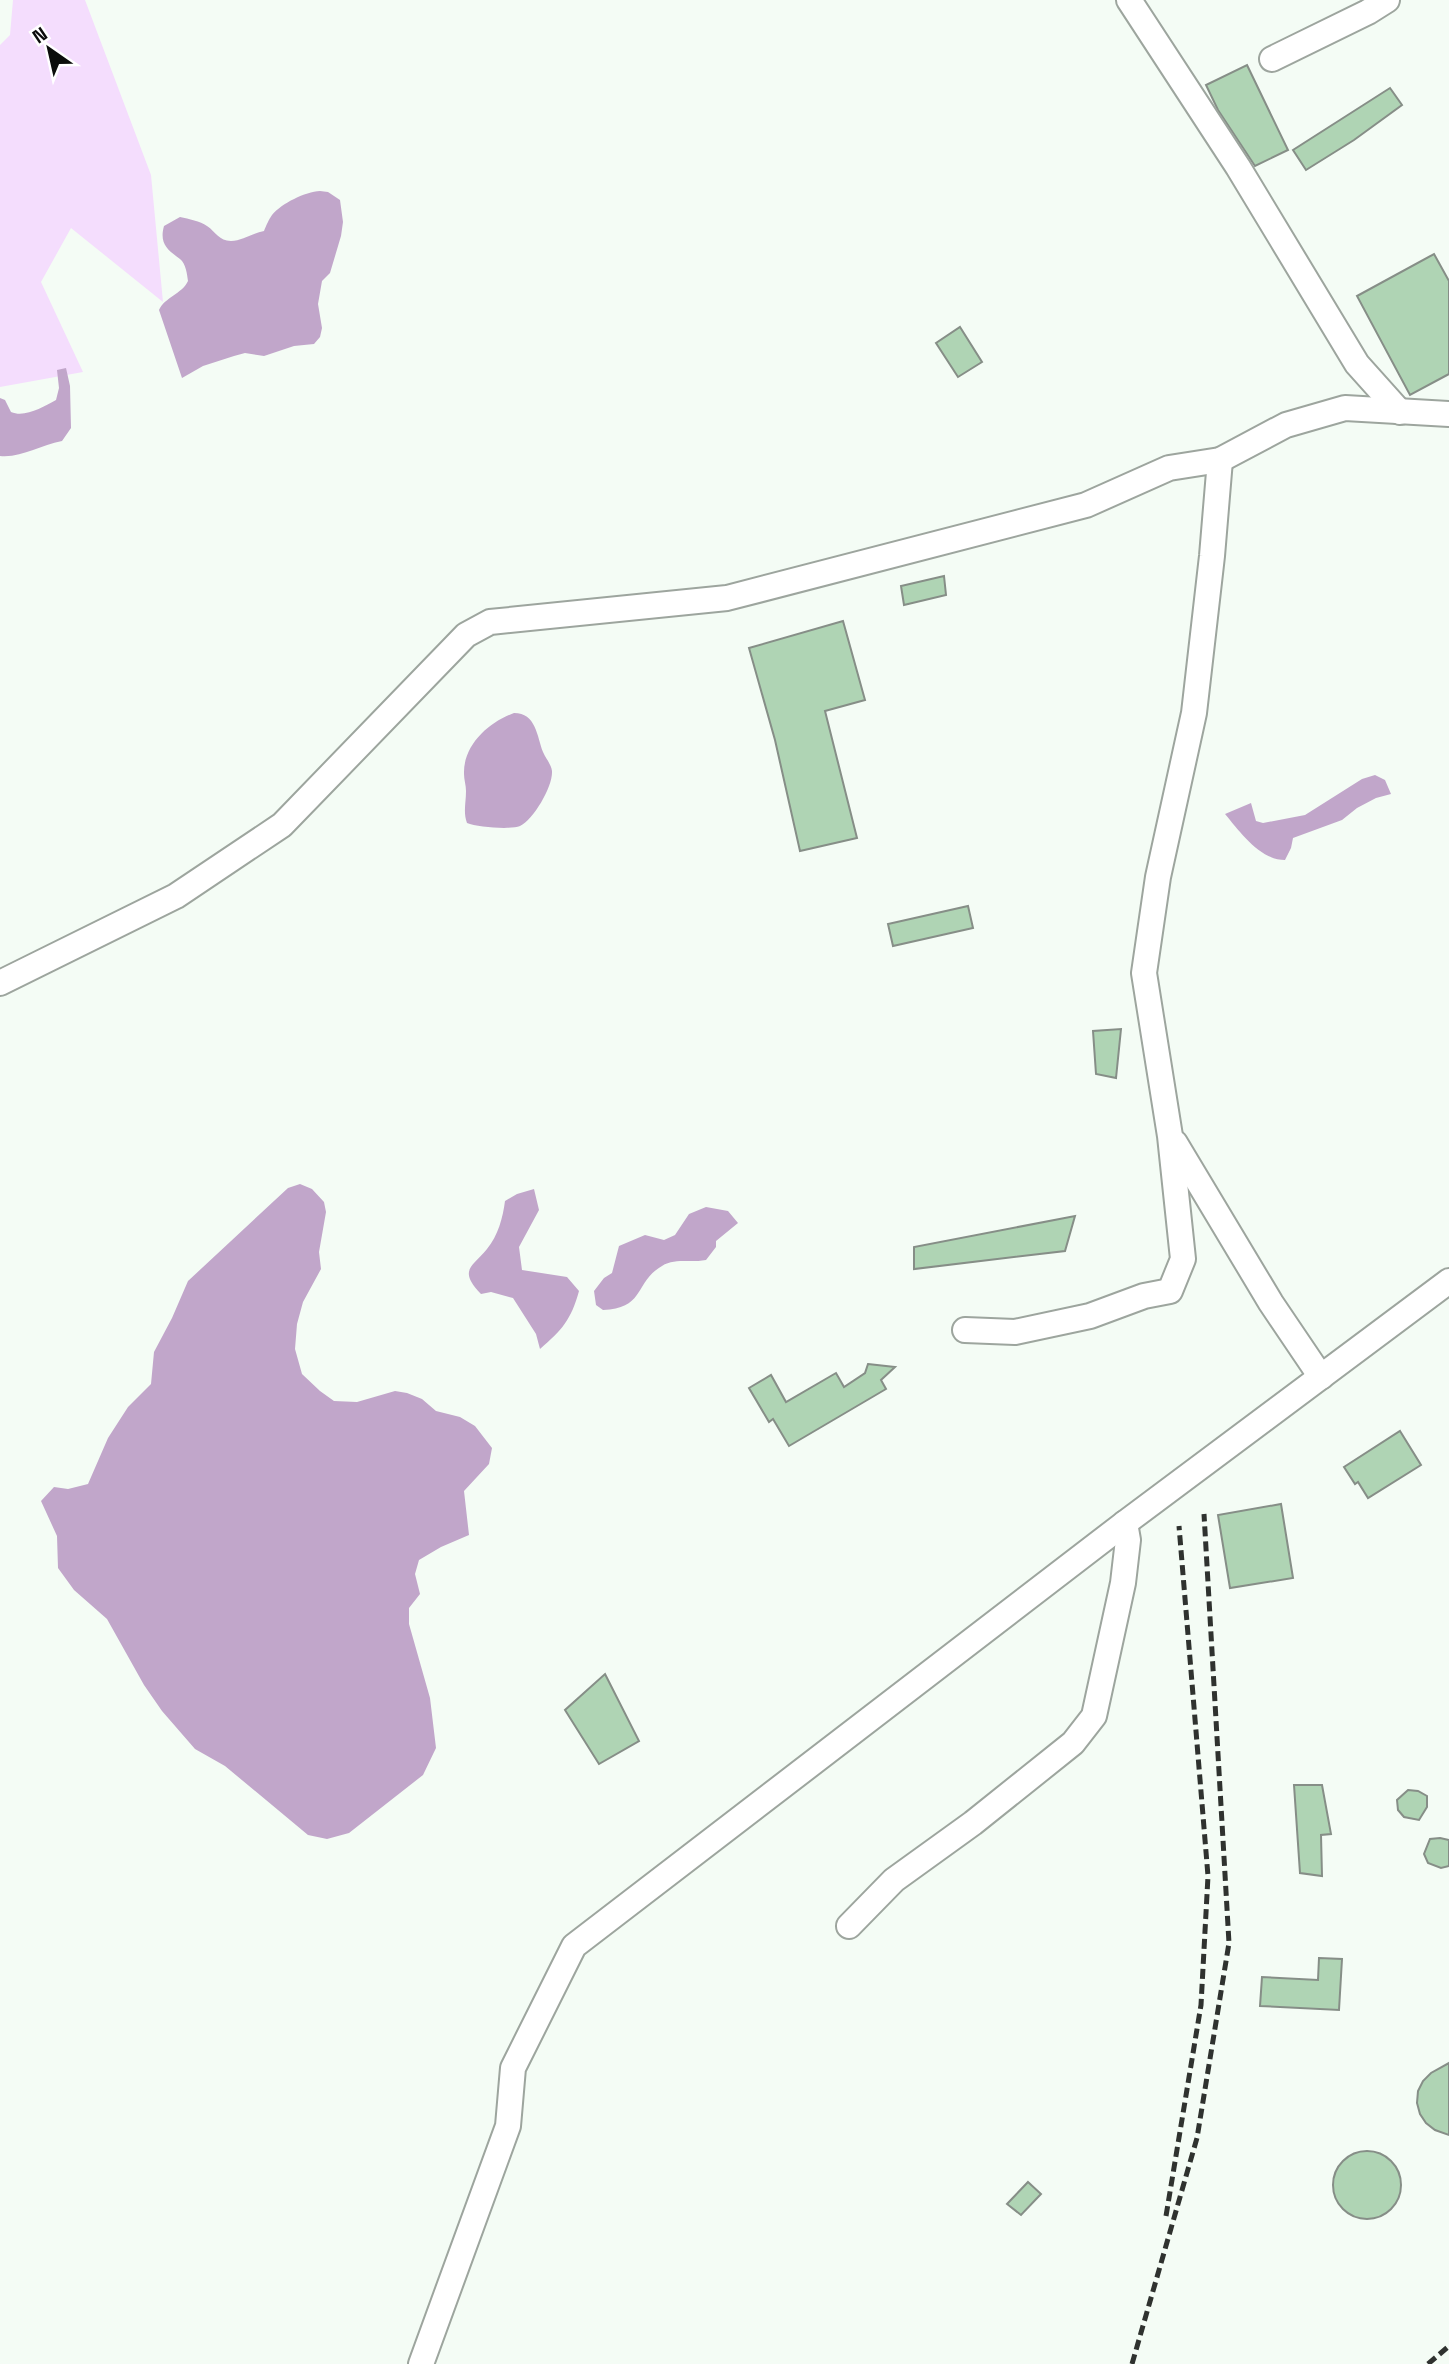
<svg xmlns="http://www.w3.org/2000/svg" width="1449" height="2364" viewBox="0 0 1449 2364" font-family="'Space Grotesk',sans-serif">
<rect width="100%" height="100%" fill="#f4fcf5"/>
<polygon fill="#f4ddfd" points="13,0 85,0 151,175 163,302 71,228 41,282 83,372 0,387 0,45 10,35"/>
<g fill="#c1a6ca">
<path d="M320,191L328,192L340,200L343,222L341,236L330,273L322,281L318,304L322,328L320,337L314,344L294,346L264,356L245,353L234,356L203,366L182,378L159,310C165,297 182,294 188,281C187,274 186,264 180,259C168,250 159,244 164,226L180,217C189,219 200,221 207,226C216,232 219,241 231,241C242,241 253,233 264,231C266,226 269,219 272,215C282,203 305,192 320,191Z"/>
<path d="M66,368L70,386L71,428L62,441C40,445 22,458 0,456V398L5,400L11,412C25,418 43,407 56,400L59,388L57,370Z"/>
<path d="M514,713C536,713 537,736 543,752C546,759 551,764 552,771C553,786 534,819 520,826C510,830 477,827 467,823C463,812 466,803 466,791C466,785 464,780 464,774C463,745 489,722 514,713Z"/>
<path d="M1375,775L1385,780L1391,794L1376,798L1357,808L1342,820L1293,838L1291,848L1285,860C1260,860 1240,832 1225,814L1251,803L1256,821L1263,823L1305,815L1362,779Z"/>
<polygon points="300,1184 312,1189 324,1202 326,1212 319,1252 321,1269 303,1302 297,1324 295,1349 302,1374 320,1391 334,1401 357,1402 395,1391 407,1393 422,1399 436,1411 460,1417 475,1426 492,1448 489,1464 464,1491 469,1535 441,1547 419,1560 415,1574 420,1594 409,1608 409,1624 430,1698 436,1748 423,1775 349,1833 327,1839 308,1835 225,1766 195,1749 162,1711 144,1685 107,1619 74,1590 58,1568 57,1536 41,1501 54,1487 68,1489 88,1484 108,1438 128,1407 151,1384 154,1352 172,1318 188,1281 288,1188"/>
<path d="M534,1189L539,1210L519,1247L522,1270L567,1277L579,1291C571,1320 562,1330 540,1349L536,1334L513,1298L491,1292L481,1294C458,1270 472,1267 487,1249C498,1236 503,1217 505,1201L517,1194Z"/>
<path d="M706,1207L728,1211L738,1223L716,1241V1247L706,1260C691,1263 675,1258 662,1266C634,1282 646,1308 603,1310L596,1305L594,1291L604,1278L612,1273L619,1246L645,1235L664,1240L675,1235L689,1214Z"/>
</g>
<g fill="#afd4b4" stroke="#868e87" stroke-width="2">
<polygon points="1247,65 1288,150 1255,166 1218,110 1206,85"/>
<polygon points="1390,88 1402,105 1354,140 1306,170 1293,150"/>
<polygon points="1434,254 1449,281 1449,374 1410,395 1357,296"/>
<polygon points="960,327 982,362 958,377 936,343"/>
<polygon points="944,576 946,595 904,605 901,586"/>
<polygon points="843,621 865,700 825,711 857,838 800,851 775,740 749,648"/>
<polygon points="968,906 973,928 893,946 888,924"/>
<polygon points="1121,1029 1116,1078 1096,1074 1093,1031"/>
<polygon points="1075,1216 1065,1251 914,1269 914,1247"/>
<polygon points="868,1364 895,1367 881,1380 886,1389 789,1446 773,1419 769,1422 749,1388 771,1375 786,1402 836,1373 844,1387 865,1373"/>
<polygon points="1400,1431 1421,1465 1368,1498 1358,1482 1355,1484 1344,1467"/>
<polygon points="1281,1504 1293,1578 1230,1588 1218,1515"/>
<polygon points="605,1674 639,1741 599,1764 565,1710"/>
<polygon points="1294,1785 1322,1785 1331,1834 1321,1835 1322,1876 1300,1873"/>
<polygon points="1408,1790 1418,1791 1427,1796 1427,1807 1419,1820 1404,1817 1398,1810 1397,1800"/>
<polygon points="1440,1838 1449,1840 1449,1866 1441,1868 1428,1863 1424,1854 1430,1839"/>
<polygon points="1319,1958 1342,1959 1339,2010 1260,2006 1262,1977 1318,1980"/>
<polygon points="1449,2063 1449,2135 1435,2130 1426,2123 1420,2114 1417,2103 1418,2091 1423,2081 1431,2073"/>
<circle cx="1367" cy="2185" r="34"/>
<polygon points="1028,2182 1041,2194 1021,2215 1007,2204"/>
</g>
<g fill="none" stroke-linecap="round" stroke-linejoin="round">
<g stroke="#9da59e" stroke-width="28">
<g id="minor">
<polyline points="1129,0 1238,167 1357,364 1400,412"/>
<polyline points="1272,59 1368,12 1387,0"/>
<polyline points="0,983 176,896 282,825 466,635 490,622 727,598 1086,505 1169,468 1220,460 1286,425 1345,408 1449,414"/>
<polyline points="1175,1143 1271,1303 1321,1377"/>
<polyline points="965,1330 1015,1332 1090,1316 1144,1296 1170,1291 1183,1259 1170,1136 1144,973 1158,877 1194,713 1212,556 1220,460"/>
<polyline points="849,1926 894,1880 973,1823 1073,1743 1094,1716 1123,1583 1128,1540 1125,1523"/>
<polyline points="421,2364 508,2126 513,2068 574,1946 1125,1523 1449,1281"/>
</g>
</g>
<use href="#minor" stroke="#fff" stroke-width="24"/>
<g stroke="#2f322f" stroke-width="5" stroke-dasharray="10 5" stroke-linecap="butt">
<polyline points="1166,2216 1201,2005 1208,1876 1179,1526"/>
<polyline points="1132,2364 1197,2138 1229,1943 1204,1514"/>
<polyline points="1428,2364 1449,2346"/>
</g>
</g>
<g transform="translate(49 49) rotate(326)" stroke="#ffffff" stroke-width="5" paint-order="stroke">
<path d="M0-5L12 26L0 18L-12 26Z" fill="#0b0d0b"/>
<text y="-10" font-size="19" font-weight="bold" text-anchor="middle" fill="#0b0d0b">N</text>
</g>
</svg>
